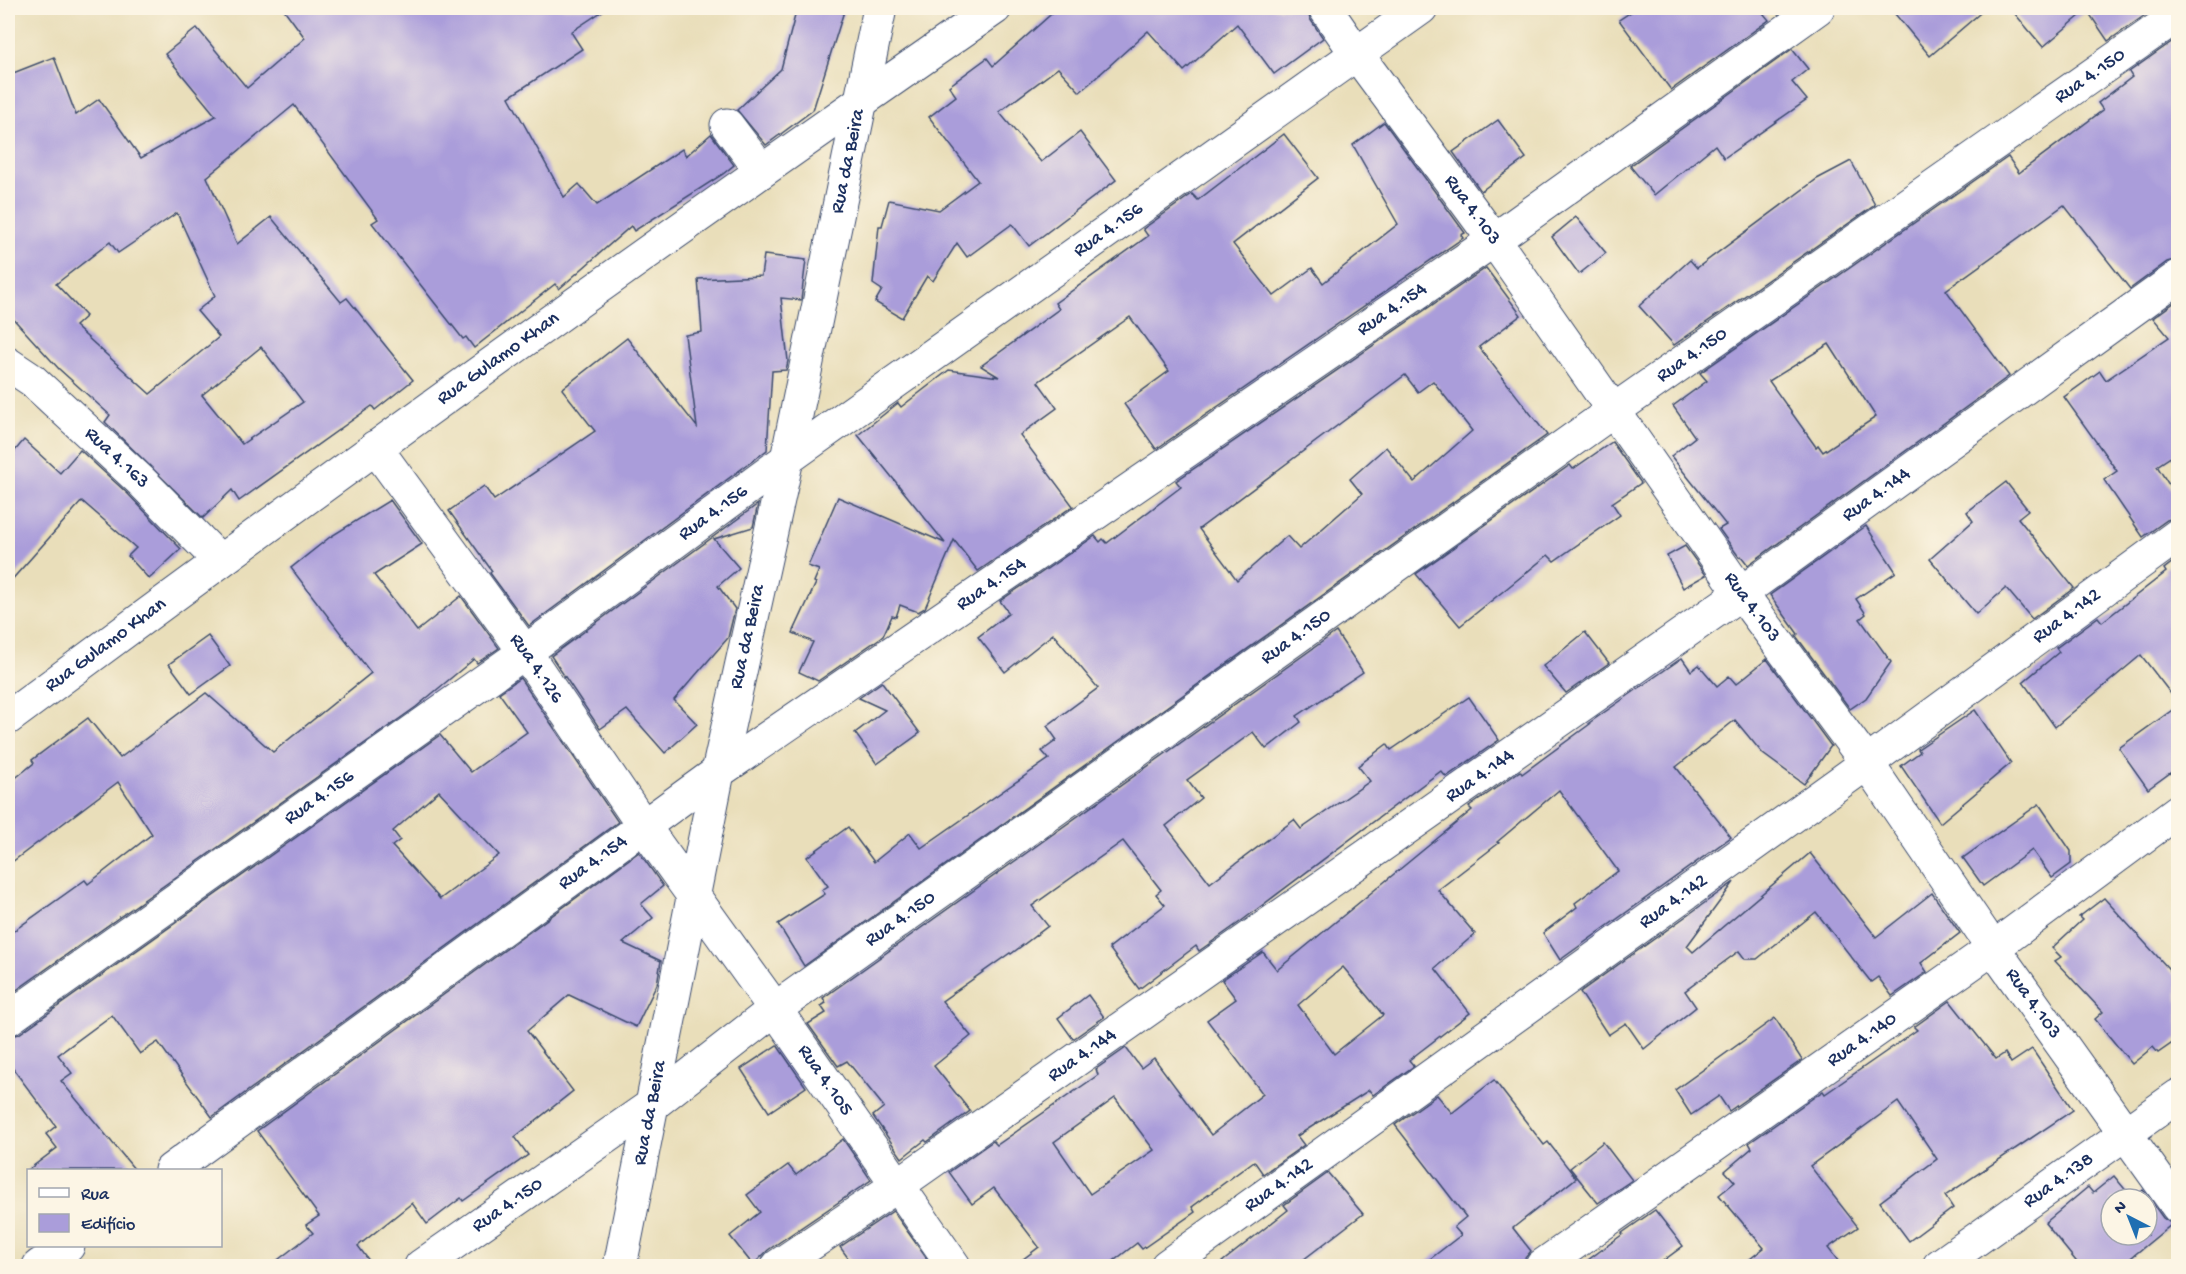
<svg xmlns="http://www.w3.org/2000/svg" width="2186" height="1274" viewBox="0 0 2186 1274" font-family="'Gochi Hand',sans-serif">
<rect width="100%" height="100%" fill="#fcf5e5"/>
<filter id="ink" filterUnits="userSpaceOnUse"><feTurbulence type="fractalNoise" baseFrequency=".0167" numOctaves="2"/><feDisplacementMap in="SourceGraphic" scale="12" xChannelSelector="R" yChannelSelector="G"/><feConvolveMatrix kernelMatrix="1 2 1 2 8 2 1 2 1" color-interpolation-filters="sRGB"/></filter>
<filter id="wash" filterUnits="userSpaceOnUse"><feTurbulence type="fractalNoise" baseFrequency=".008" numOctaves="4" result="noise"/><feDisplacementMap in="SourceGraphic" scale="24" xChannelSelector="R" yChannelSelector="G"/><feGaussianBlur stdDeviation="1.35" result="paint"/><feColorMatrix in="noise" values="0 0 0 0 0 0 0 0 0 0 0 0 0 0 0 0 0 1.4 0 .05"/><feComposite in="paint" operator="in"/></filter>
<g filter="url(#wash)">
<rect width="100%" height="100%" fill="#e9deba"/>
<g id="blocks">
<g fill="#aa9dda" fill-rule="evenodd">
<path d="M283,8H607L571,32L582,49L509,97L564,197L579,184L597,205L682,149L686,156L711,134L734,165L723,174L634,231L631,226L559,289L555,284L474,348L466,337L463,339L372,223L378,219L294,105L207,177L237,244L271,217L341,302L347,298L413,380L375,410L372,406L239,501L232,490L203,518L105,422L110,415L59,369L8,313V75L54,57L76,115L99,99L141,158L216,116L165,54L197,28L247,88L305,38ZM177,213L215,296L197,311L219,337L150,394L75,326L86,316L56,284L110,242L118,253ZM261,347L303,402L242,444L202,395Z"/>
<polygon points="797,8 845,8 813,110 766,145 737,110 781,69"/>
<polygon points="1058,8 1307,8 1310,19 1323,38 1274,74 1237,24 1184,71 1148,31 1080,92 1058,68 999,112 1041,162 1080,132 1116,180 1029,246 1012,224 967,257 957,243 933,281 927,276 902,318 875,302 882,290 873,284 879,226 882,226 889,200 939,210 978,181 929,117 956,96 949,86 987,58 993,66"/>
<polygon points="1637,8 1759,8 1769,20 1671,90 1619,20"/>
<polygon points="1890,8 1986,8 1930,56"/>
<polygon points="2010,8 2142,8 2148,13 2108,41 2087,10 2043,47"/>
<path d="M2173,41L2178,47V259L2167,262L2130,289L2064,205L1946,290L2009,376L1748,565L1741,556L1739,557L1719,529L1726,525L1671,456L1695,437L1673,406L1707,381L1700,373L2008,157L2019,173L2103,110L2098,103L2132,77L2129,72ZM1829,344L1876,417L1823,452L1818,445L1816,447L1769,381Z"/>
<polygon points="1792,49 1808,69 1792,82 1807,100 1724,158 1715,145 1654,195 1630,166"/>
<polygon points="1498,120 1526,158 1481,191 1453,152"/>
<polygon points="1384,122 1465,233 1461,235 1463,238 1156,449 1124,404 1169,371 1130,317 1038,382 1057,408 1020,435 1073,506 978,571 954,540 925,608 918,612 900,605 896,617 892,616 883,636 818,681 799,672 813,642 793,633 816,583 814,582 819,570 808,566 838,497 945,543 858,435 898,403 901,407 949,370 999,377 981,366 1059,309 1055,303 1148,236 1143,229 1192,194 1198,200 1284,134 1318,178 1233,244 1274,296 1312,268 1323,283 1398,224 1353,145"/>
<polygon points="1851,161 1875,205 1674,345 1639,306 1690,260 1697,268 1817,179"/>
<polygon points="1576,217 1606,253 1579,274 1552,237"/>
<polygon points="764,255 806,260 801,300 781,298 788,361 786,370 772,371 767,450 529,626 490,573 492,571 449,511 484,486 494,500 595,431 562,389 627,338 697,427 685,335 702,332 698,279 761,276"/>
<path d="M1486,268L1521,315L1479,347L1547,435L804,966L778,924L825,894L822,890L828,886L807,857L848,827L874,862L910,833L921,848L1049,759L1042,751L1057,740L1047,726L1098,688L1053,634L1005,672L978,637L1009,613L1000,601L1095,536L1100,542L1103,539L1107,543L1181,487L1176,481ZM1405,375L1418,392L1433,381L1472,431L1414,482L1386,447L1350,479L1362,494L1299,549L1287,536L1237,580L1199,529Z"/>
<polygon points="2178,300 2178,452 2157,466 2178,499 2178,517 2167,520 2143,537 2104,480 2117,471 2064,397 2100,371 2106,380 2169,337 2153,318"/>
<polygon points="24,440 60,473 80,450 128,494 181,549 149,579 128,556 136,548 82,501 8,584 8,459"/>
<polygon points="1612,442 1641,483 1612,503 1620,515 1554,561 1548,555 1460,626 1416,574 1570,465 1573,469"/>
<polygon points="2006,482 2028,510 2018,518 2074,588 2032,619 2006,588 1976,614 1930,559 1973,521 1967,512"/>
<polygon points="390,500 422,544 374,575 417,631 461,596 499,648 477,663 474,659 416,707 8,996 8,935 85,880 88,884 152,834 118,782 8,865 8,784 34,763 32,760 88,718 120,758 206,693 273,752 371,673 291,568 330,537"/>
<polygon points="758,504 753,527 714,539 739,568 718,586 735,609 728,638 674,700 697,724 665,753 627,710 600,729 551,656"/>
<polygon points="1866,526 1896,572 1856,599 1866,614 1860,619 1891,662 1866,698 1850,709 1796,636 1798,634 1770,595"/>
<polygon points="1685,546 1706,575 1683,588 1667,556"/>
<polygon points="2178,558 2178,703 2141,655 2055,727 2023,682 2059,652 2056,648 2098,617 2102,622 2166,572 2164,569"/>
<polygon points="1336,632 1363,672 1297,716 1301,722 1266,749 1253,732 1187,780 1201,798 1166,826 1210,883 1294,820 1301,829 1370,781 1358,766 1387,744 1391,750 1469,697 1499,740 1446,777 1441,771 1240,922 1199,951 1196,946 1139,989 1109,948 1165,905 1156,894 1161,890 1123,841 1032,906 1048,926 1011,954 1010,953 942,1001 971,1036 934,1066 970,1111 927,1142 925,1140 902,1158 873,1116 884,1107 847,1061 838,1066 808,1024 826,1013 821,1006 826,1003 823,998"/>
<polygon points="1585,632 1609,663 1566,693 1543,666"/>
<polygon points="208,636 230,666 191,694 169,664"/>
<path d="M1682,658L1691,671L1699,665L1717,686L1729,676L1736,684L1767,659L1831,746L1804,784L1763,754L1735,720L1676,767L1731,837L1560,960L1543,933L1577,907L1575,903L1618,871L1559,790L1497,842L1499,843L1438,890L1475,934L1435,968L1470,1013L1409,1060L1414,1066L1373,1095L1369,1090L1297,1136L1304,1145L1263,1174L1254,1161L1192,1207L1195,1212L1142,1249L1137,1243L1107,1266H1014L1039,1247L994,1188L972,1204L949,1172L993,1141L997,1145L1098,1075L1096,1069L1126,1048L1141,1068L1154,1058L1211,1135L1263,1094L1207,1020L1236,999L1222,980L1263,952L1277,970L1472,810L1469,807L1520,771L1522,774L1590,724L1589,723ZM1343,967L1383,1015L1334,1054L1298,1005ZM1115,1098L1154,1150L1090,1194L1054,1142Z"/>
<path d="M520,678L618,822L212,1117L158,1042L140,1054L112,1015L58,1055L72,1073L61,1081L135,1170H28L57,1148L46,1134L56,1126L8,1062V1037L19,1034L440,735L471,772L527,732L499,693ZM439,791L499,855L440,899L392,846L400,840L393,831Z"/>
<polygon points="882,682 920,733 877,764 855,733 885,710 859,698"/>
<polygon points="2178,706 2178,767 2148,789 2119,748"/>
<polygon points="1975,710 2011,763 1940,823 1901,766 1920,752 1918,749"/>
<polygon points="2039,804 2071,851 2071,864 2052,878 2032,850 1983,886 1963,858"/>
<polygon points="639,852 663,886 641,904 653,918 623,943 661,961 657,984 636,1027 569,995 527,1031 573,1091 515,1137 528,1155 463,1201 461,1198 427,1224 412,1203 358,1246 373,1266 270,1266 313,1233 306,1225 319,1216 257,1131"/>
<polygon points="1810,853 1876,937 1932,893 1960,933 1921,963 1927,972 1892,996 1878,977 1871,982 1816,912 1757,959 1745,959 1739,951 1685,991 1696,1007 1644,1049 1626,1023 1608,1035 1580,992 1734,882 1687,946 1693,952"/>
<polygon points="2104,898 2178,979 2178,1039 2158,1053 2153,1047 2132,1064 2095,1019 2103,1012 2055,961 2061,957 2052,948 2082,920 2079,917"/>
<polygon points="1088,995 1104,1017 1073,1039 1058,1018"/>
<polygon points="1950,1001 1996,1059 2005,1053 2011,1063 2032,1049 2073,1110 1945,1196 1953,1208 1909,1241 1880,1202 1937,1159 1898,1102 1810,1166 1858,1227 1828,1248 1842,1266 1741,1266 1764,1248 1719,1195 1735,1182 1725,1171 1752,1148 1749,1143 1823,1091 1825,1094 1917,1030 1914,1027"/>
<polygon points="1775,1018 1802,1060 1729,1111 1719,1096 1691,1115 1675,1090"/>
<polygon points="777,1045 806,1087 769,1112 741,1069"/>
<polygon points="1494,1080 1544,1145 1548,1142 1576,1178 1513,1228 1531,1251 1525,1258 1523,1266 1421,1266 1461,1235 1454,1227 1466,1217 1395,1125 1437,1095 1452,1113"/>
<polygon points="843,1139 871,1180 768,1250 753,1265 730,1236 760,1212 747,1195 788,1165 796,1175"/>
<polygon points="1603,1142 1632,1180 1598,1203 1570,1168"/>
<polygon points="1328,1173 1363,1214 1295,1266 1217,1266 1288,1210 1284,1205"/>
<path d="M2114,1176L2133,1199L2143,1190L2163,1218L2172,1224L2121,1266H2080L2045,1223L2088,1187L2093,1193ZM2111,1199H2147V1235H2111Z"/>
<polygon points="1655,1210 1683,1246 1656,1266 1580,1266 1623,1234 1622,1233"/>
<polygon points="893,1211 932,1266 854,1266 840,1247"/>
</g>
</g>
</g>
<g filter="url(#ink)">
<use href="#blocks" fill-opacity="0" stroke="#3a496c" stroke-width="1.5"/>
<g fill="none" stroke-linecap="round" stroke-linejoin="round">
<g stroke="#3a496c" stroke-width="35">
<g id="minor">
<path id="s1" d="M1325,8L1356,53L1494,240L1741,593L1867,763L1993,948L2178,1207"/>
<polyline points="727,125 761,170"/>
<path id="s2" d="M8,364L32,380L141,481L220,561"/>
<path id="s3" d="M375,447L525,652L644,827L775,1009L954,1266"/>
<path id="s4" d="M8,718C333,476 662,239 995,8"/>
<path id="s5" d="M8,1019L525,652L787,459L1421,8"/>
<path id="s6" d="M171,1170L718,772L1494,240L1818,8"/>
<polyline points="39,1266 68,1246"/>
<path id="s7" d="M421,1266L652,1105L775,1009L1613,411L2178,15"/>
<path id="s8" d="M778,1266L898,1185L1741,593L2178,277"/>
<path id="s9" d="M1167,1266L1867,763L2178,535"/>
<path id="s10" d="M1542,1266L1993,948L2178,811"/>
<path id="s11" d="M1939,1266L2178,1096"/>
</g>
</g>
<g stroke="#3a496c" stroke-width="35">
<g id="major">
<path id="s12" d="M620,1266L718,772L787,459L880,8"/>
</g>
</g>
<use href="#minor" stroke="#fff" stroke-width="33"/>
<use href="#major" stroke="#fff" stroke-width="33"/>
</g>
</g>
<g text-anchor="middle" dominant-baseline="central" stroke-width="4.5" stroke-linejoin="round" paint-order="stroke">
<g font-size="20" fill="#1b2f5e" stroke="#fcf5e5">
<text stroke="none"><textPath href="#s7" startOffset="2050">Rua 4.150</textPath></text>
<text stroke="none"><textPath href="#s12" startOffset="1128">Rua da Beira</textPath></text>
<text stroke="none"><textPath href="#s1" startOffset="250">Rua 4.103</textPath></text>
<text stroke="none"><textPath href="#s5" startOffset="1354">Rua 4.156</textPath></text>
<text stroke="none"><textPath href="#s6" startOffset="1494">Rua 4.154</textPath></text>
<text stroke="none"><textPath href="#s7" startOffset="1564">Rua 4.150</textPath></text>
<text stroke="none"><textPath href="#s4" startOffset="608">Rua Gulamo Khan</textPath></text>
<text stroke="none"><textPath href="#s2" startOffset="144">Rua 4.163</textPath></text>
<text stroke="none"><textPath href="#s8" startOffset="1342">Rua 4.144</textPath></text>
<text stroke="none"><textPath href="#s5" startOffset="868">Rua 4.156</textPath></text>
<text stroke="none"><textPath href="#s6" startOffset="1008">Rua 4.154</textPath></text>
<text stroke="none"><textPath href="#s1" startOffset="736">Rua 4.103</textPath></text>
<text stroke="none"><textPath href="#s9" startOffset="1110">Rua 4.142</textPath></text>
<text stroke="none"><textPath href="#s12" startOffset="642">Rua da Beira</textPath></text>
<text stroke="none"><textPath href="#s7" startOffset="1078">Rua 4.150</textPath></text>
<text stroke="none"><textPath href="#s4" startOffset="122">Rua Gulamo Khan</textPath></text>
<text stroke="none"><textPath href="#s3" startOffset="274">Rua 4.126</textPath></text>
<text stroke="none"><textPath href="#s8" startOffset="856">Rua 4.144</textPath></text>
<text stroke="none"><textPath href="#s5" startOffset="382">Rua 4.156</textPath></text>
<text stroke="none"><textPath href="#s6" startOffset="522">Rua 4.154</textPath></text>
<text stroke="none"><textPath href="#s9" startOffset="624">Rua 4.142</textPath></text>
<text stroke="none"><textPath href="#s7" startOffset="592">Rua 4.150</textPath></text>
<text stroke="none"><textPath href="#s1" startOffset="1222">Rua 4.103</textPath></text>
<text stroke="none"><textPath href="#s10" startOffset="392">Rua 4.140</textPath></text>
<text stroke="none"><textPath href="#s8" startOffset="370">Rua 4.144</textPath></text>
<text stroke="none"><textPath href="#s3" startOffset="777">Rua 4.105</textPath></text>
<text stroke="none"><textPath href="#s12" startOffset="156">Rua da Beira</textPath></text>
<text stroke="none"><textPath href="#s11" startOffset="147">Rua 4.138</textPath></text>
<text stroke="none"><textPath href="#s9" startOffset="138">Rua 4.142</textPath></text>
<text stroke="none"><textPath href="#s7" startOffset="106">Rua 4.150</textPath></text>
</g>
</g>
<rect width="2186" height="1274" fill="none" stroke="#fcf5e5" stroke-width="30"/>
<rect x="27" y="1169" width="195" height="78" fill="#fcf5e5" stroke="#a2a6af" stroke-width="1.5"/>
<rect x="39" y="1188" width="30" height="9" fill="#ffffff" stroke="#a2a6af" stroke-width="1.5"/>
<text x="81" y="1199" font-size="18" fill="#1b2f5e">Rua</text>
<rect x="39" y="1214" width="30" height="18" fill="#aa9dda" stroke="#a2a6af" stroke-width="1.5"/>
<text x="81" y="1229" font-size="18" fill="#1b2f5e">Edifício</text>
<g transform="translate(2129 1217) rotate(318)"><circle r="28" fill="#fcf5e5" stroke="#a2a6af" stroke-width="1.5"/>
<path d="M0-4.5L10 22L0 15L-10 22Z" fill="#1f6fb2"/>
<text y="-9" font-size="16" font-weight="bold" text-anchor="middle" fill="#1b2f5e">N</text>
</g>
</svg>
